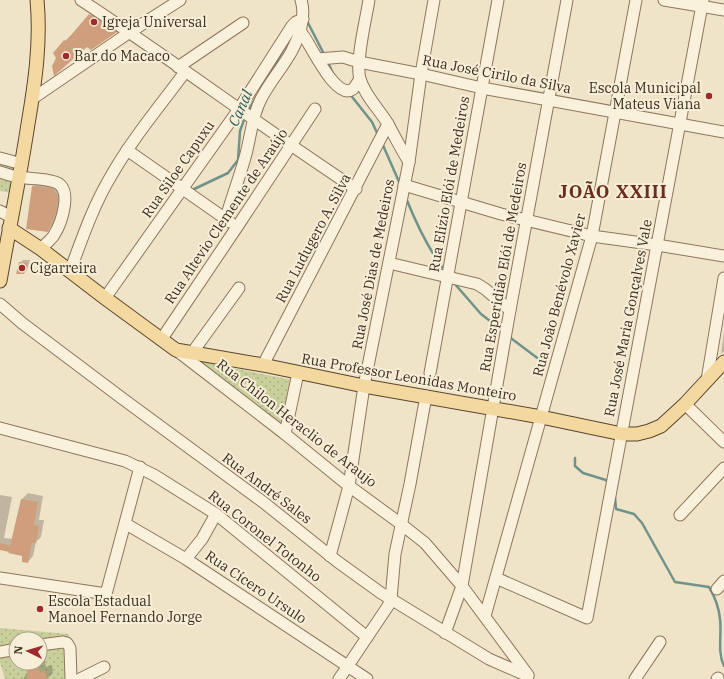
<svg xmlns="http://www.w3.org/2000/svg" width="724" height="679" viewBox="0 0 724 679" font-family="'IBM Plex Serif',serif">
<defs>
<pattern id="park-dots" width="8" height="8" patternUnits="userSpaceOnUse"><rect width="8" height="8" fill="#c9cf9b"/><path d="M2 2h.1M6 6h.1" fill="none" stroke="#aeb285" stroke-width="1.8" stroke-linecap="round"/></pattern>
</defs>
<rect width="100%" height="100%" fill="#f0e4c8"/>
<g fill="url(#park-dots)" fill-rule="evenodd">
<polygon points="0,156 17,160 13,193 0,191"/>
<polygon points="199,361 292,380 280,425"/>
<path d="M0,628L69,634L66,679H5L0,663ZM16,639H40V663H16Z"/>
</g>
<g fill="#0003">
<polygon points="95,10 121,27 116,32 87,46 54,74 65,41 70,36 71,37"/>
<polygon points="39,180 64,192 54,224 48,230 33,186"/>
<polygon points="23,260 30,260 27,270 24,273 20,263"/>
<polygon points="724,332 724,351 721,354"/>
<polygon points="28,493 43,496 39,520 44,520 41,537 36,542 33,556 28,562 23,555 0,549 0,495 12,497 4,538 13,539 22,499"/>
<polygon points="43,652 46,667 52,665 53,673 47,679 24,679 24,677 28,673 26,663 40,663 40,653"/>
</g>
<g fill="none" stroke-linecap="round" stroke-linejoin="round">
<g stroke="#6f938a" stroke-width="2.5">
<polyline points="306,19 325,56"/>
<polyline points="328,62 333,74"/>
<polyline points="264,83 288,42"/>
<polyline points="349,93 372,122 378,135"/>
<polyline points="248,111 257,96"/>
<polyline points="382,143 400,184"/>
<polyline points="190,191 228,173 238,160 240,131 245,117"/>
<path d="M406,198C416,223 428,249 445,271"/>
<polyline points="454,283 481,314 503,331"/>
<polyline points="508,336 544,363"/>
<polyline points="575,458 575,466 583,473 606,480 608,483"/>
<path d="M615,497L616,509L634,514L642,523L675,582L709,587C715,597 719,608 720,619C722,634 717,652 724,666"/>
</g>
</g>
<g fill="#cf9f7d">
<polygon points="89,14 117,32 91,50 87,47 54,76 52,66 56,58 53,53 64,40 66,41"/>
<polygon points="32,186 52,188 57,194 58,199 56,213 48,232 26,229"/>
<polygon points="19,262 28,263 24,274 16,274"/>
<polygon points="21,499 38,502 34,525 39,526 36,543 32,543 28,563 22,562 22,556 8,553 9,552 0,550 0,543 10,546"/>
<polygon points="25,663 38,663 40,673 45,670 47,679 25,679 28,678"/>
</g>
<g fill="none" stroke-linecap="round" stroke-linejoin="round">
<g stroke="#8d765c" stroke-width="13">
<g id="minor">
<path d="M81,0C174,61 263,128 356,189"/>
<path d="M369,0C366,19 355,63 360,79C365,96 379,109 388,124C395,137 401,149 409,162"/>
<polyline points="664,0 724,10"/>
<path d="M300,31C310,41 335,102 353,89C355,87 358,82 360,79"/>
<polyline points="318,59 343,57 359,62 421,74 482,88 724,132"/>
<polyline points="178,67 243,23"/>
<polyline points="32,99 130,32 180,0"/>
<polyline points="127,150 230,222"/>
<polyline points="0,158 22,164"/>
<path d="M0,172C6,174 12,176 18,177C30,179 44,178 55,182C74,188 61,224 54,235C51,240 45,244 41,249"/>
<polyline points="404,185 501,214 592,236 657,245 724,256"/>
<polyline points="0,211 11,217"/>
<path d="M226,218C232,197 240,176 246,154C251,135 252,116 261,99C275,72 294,57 301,27C303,18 304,9 301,0"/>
<polyline points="389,263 477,284 485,289 510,310"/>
<path d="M70,271C82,239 93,206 111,176C132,139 160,106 185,72"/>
<polyline points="105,298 239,109 292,26 296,22 303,19"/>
<polyline points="0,304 22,323 123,399 263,502 338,562 381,593 489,659 528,676"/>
<polyline points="161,340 237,227 315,109"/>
<polyline points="176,350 285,434 349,486 401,524 425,543 462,586 528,675"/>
<polyline points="192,353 239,288"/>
<polyline points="263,365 388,124"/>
<polyline points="430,373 498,0"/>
<polyline points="707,380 724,278"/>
<polyline points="685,404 724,442"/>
<polyline points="0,428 125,461 154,475 216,514 367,637"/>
<polyline points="285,434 298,373"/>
<polyline points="680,515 724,468"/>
<polyline points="126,524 186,559 367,679"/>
<polyline points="330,556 349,486 364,386 409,162 421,74 434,0"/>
<polyline points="186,559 202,539 216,514"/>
<polyline points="0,578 106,594 140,467"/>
<polyline points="496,578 587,618 703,0"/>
<polyline points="717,589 724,581"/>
<polyline points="485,616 592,236 636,0"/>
<polyline points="445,633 462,586 510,310 567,0"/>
<polyline points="40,645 63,642 67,643 70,648 71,679"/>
<polyline points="0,652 16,649"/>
<polyline points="80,679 104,667"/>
<polyline points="339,679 388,606 391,599 395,554 410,484 426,396"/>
<polyline points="635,679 660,642"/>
<polyline points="717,679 718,678"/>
</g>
</g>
<g stroke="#5b4430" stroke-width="15">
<g id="major">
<polyline points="9,228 41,249 105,298 176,350 263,365 364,386 541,417 622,434 637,434 649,431 661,426 685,404 724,362"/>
<path d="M0,281C9,229 20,177 28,124C35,83 41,42 37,0"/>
</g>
</g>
<use href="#minor" stroke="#faf1dc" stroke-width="11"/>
<use href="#major" stroke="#f3d9a0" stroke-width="13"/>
</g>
<g fill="#9e2a2b" stroke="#f7eed8" stroke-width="1.5">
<circle cx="94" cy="22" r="4"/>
<circle cx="66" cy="56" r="4"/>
<circle cx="709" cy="96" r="4"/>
<circle cx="22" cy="268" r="4"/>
<circle cx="40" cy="609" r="4"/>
</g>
<g text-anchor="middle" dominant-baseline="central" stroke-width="4" stroke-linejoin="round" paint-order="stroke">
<g font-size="14" fill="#3d2e20" stroke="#f7eed8" text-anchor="start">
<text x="102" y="22">Igreja Universal</text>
<text x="74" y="56">Bar do Macaco</text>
<text x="701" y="88" text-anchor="end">Escola Municipal<tspan x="701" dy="16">Mateus Viana</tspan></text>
<text x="30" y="268">Cigarreira</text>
<text x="48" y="601">Escola Estadual<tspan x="48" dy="16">Manoel Fernando Jorge</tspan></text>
</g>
<g font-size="14" fill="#3d2e20" stroke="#f7eed8">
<text transform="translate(497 74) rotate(11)">Rua José Cirilo da Silva</text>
<text transform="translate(178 169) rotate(-55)">Rua Siloe Capuxu</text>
<text transform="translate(449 184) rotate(-80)">Rua Elízio Elói de Medeiros</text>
<text transform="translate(226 216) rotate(-56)">Rua Altevio Clemente de Araújo</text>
<text transform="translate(313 238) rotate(-62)">Rua Ludugero A. Silva</text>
<text transform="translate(373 264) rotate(-79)">Rua José Dias de Medeiros</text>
<text transform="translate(503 267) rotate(-80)">Rua Esperidião Elói de Medeiros</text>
<text transform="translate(559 295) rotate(-75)">Rua João Benévolo Xavier</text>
<text transform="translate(628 318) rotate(-79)">Rua José Maria Gonçalves Vale</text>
<text transform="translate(409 377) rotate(10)">Rua Professor Leonidas Monteiro</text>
<text transform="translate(297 423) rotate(38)">Rua Chilon Heraclio de Araujo</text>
<text transform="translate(267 488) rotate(37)">Rua André Sales</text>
<text transform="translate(265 536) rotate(38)">Rua Coronel Totonho</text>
<text transform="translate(256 587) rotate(34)">Rua Cícero Ursulo</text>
</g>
<g font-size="15" font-style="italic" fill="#2f5d5a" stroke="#f7eed8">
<text transform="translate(240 108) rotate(-66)">Canal</text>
</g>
<g font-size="18" font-weight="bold" letter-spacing="1" fill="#6b2e1e" stroke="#f7eed8">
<text x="613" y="191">JOÃO XXIII</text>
</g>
</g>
<g transform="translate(28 651) rotate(275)"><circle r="19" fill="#f7eed8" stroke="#ada18e"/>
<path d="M0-3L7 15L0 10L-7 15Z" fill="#9e2a2b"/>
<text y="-6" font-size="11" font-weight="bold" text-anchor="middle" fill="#3d2e20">N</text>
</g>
</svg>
